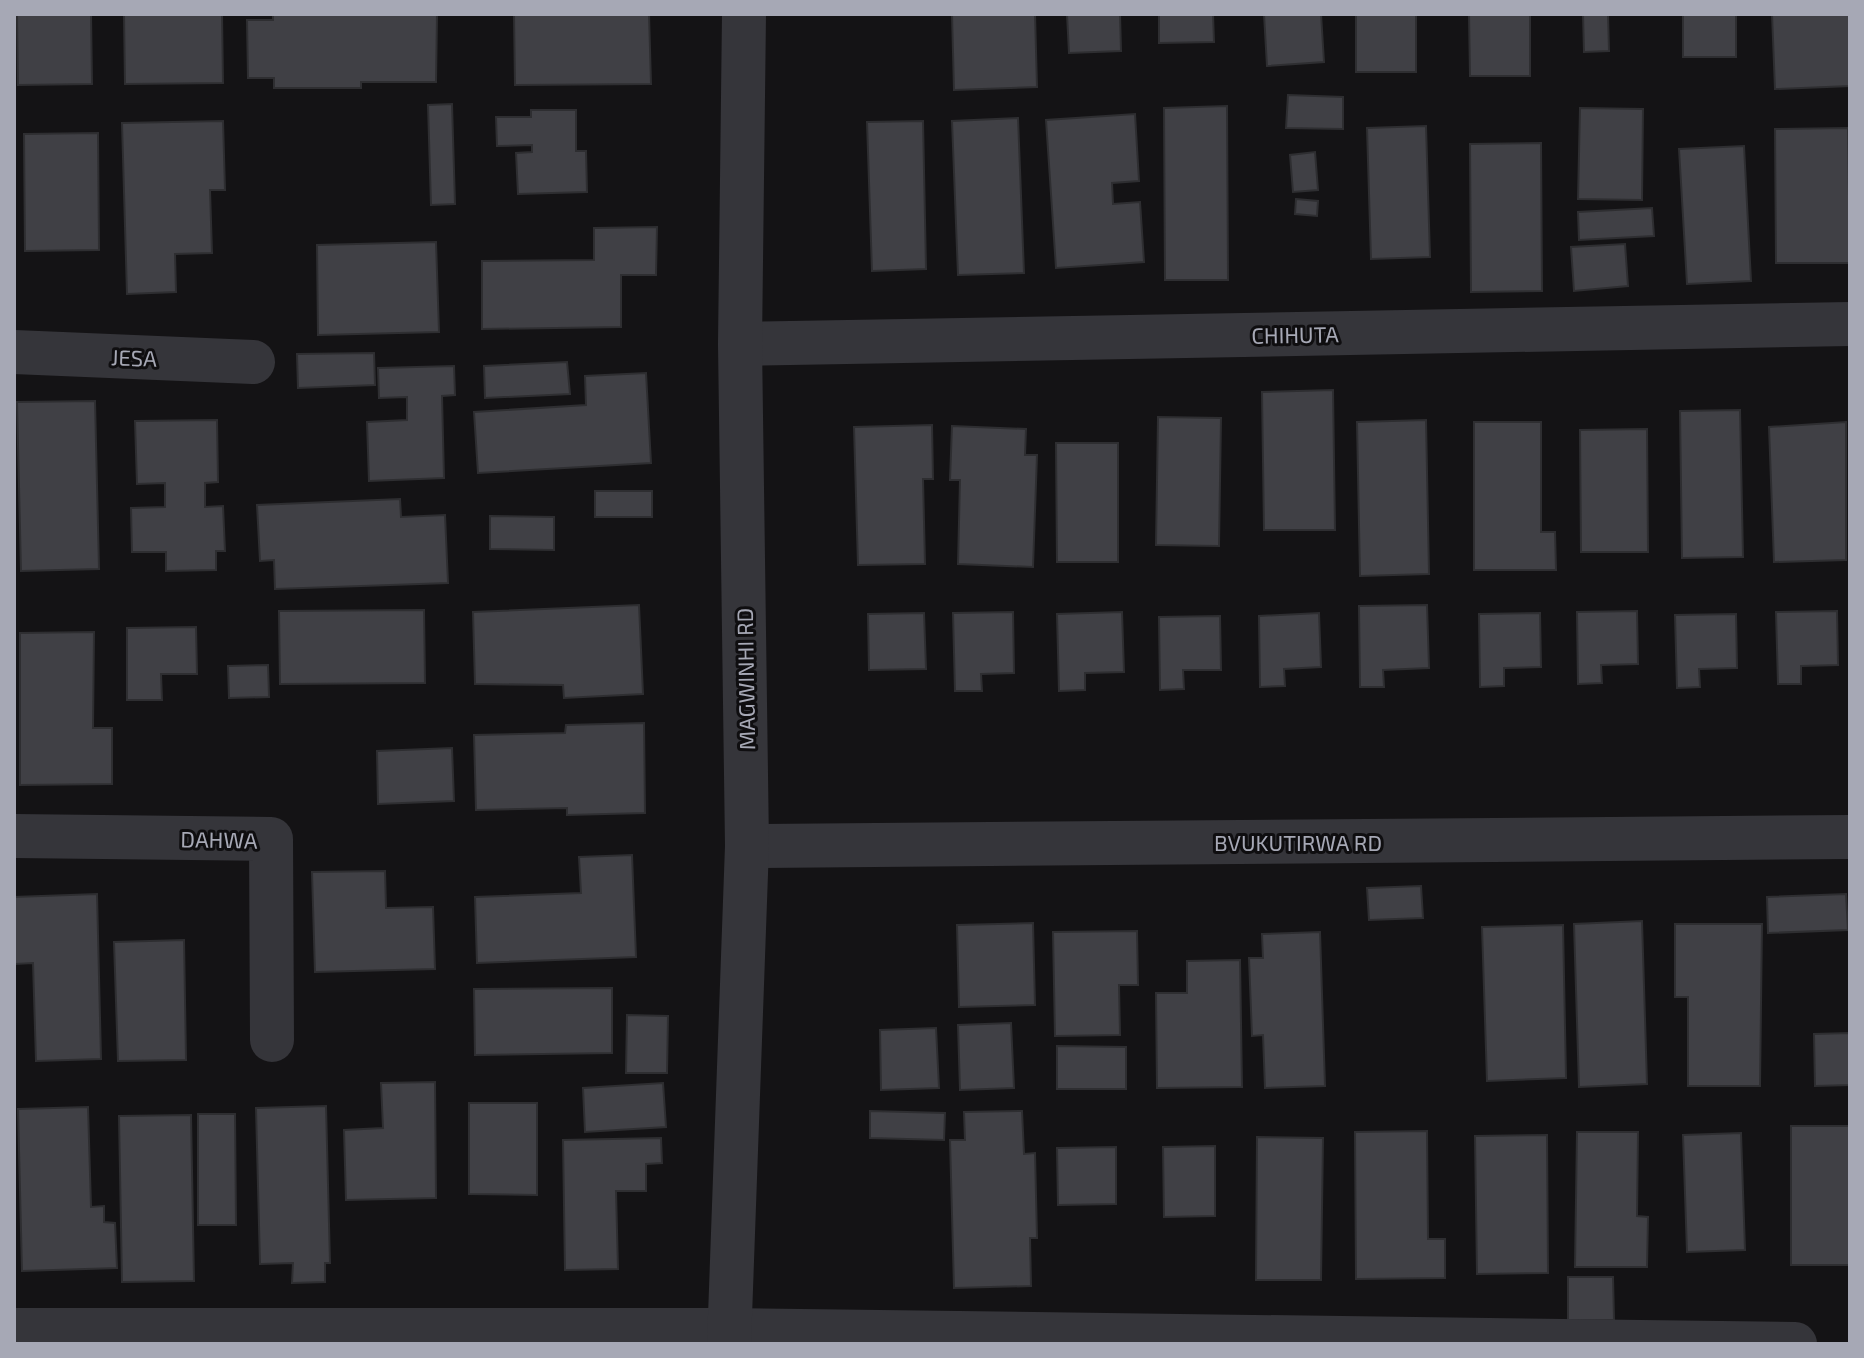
<svg xmlns="http://www.w3.org/2000/svg" width="1864" height="1358" viewBox="0 0 1864 1358" font-family="'Exo 2',sans-serif">
<rect width="100%" height="100%" fill="#141315"/>
<g fill="#404045" stroke="#2e2e31" stroke-width="2">
<polygon points="17,14 91,14 92,84 18,85"/>
<polygon points="124,14 222,14 223,83 125,84"/>
<polygon points="273,14 437,15 436,82 361,82 361,88 274,88 274,78 248,78 247,20 273,20"/>
<polygon points="514,14 649,14 651,84 515,85"/>
<polygon points="952,14 1035,14 1037,87 954,90"/>
<polygon points="1067,14 1120,14 1121,51 1069,53"/>
<polygon points="1159,14 1213,14 1214,42 1159,43"/>
<polygon points="1264,14 1321,14 1324,62 1267,66"/>
<rect x="1356" y="14" width="60" height="58"/>
<polygon points="1469,14 1530,14 1530,76 1470,76"/>
<polygon points="1583,14 1608,14 1609,51 1584,52"/>
<rect x="1683" y="14" width="53" height="43"/>
<polygon points="1772,14 1850,14 1850,86 1775,89"/>
<polygon points="1288,95 1343,97 1343,129 1286,128"/>
<polygon points="452,104 455,204 431,205 428,105"/>
<polygon points="1227,106 1228,280 1165,280 1164,108"/>
<polygon points="1580,108 1643,109 1642,200 1578,199"/>
<polygon points="531,110 576,110 576,151 586,151 587,192 518,194 516,153 532,152 532,145 497,146 496,117 531,117"/>
<polygon points="1135,114 1139,181 1112,183 1113,204 1140,202 1144,262 1056,268 1046,120"/>
<polygon points="1018,118 1024,273 958,275 952,121"/>
<polygon points="223,121 225,190 210,190 212,253 175,254 176,292 127,294 122,123"/>
<polygon points="923,121 926,269 872,271 867,122"/>
<polygon points="1426,126 1430,257 1371,259 1367,128"/>
<polygon points="1848,128 1850,263 1776,263 1775,129"/>
<polygon points="98,133 99,250 25,251 24,134"/>
<polygon points="1541,143 1542,291 1471,292 1470,144"/>
<polygon points="1744,146 1751,281 1687,284 1679,149"/>
<polygon points="1315,152 1318,190 1293,192 1290,155"/>
<polygon points="1296,199 1318,201 1317,216 1295,214"/>
<polygon points="1652,208 1654,236 1579,240 1578,212"/>
<polygon points="657,227 656,275 621,275 621,327 482,329 482,261 594,260 594,228"/>
<polygon points="436,242 439,332 318,335 317,245"/>
<polygon points="1625,244 1628,286 1574,291 1571,247"/>
<polygon points="374,353 375,385 298,388 297,354"/>
<polygon points="567,362 570,394 485,398 484,366"/>
<polygon points="454,366 455,395 442,396 444,478 369,481 367,422 407,420 407,397 379,398 378,368"/>
<polygon points="646,373 651,463 478,473 474,412 586,405 585,376"/>
<polygon points="1333,390 1335,530 1264,530 1262,392"/>
<polygon points="95,401 99,569 21,571 17,402"/>
<polygon points="1740,410 1743,557 1682,558 1680,411"/>
<polygon points="1158,417 1221,418 1219,546 1156,545"/>
<polygon points="217,420 218,482 205,483 205,507 223,506 225,551 216,551 216,570 166,571 166,552 132,552 131,508 165,507 165,483 137,484 135,421"/>
<polygon points="1426,420 1429,574 1360,576 1357,422"/>
<polygon points="1474,422 1541,422 1541,532 1555,532 1556,570 1474,570"/>
<polygon points="1846,422 1846,560 1774,562 1769,427"/>
<polygon points="932,425 933,479 923,479 925,564 858,565 854,427"/>
<polygon points="952,426 1026,429 1025,455 1037,455 1033,567 958,564 960,480 950,480"/>
<polygon points="1647,429 1648,552 1581,552 1580,430"/>
<polygon points="1056,443 1118,443 1118,562 1057,562"/>
<rect x="595" y="491" width="57" height="26"/>
<polygon points="400,499 401,517 445,515 448,583 275,589 274,560 260,561 257,505"/>
<polygon points="490,516 554,517 554,550 490,549"/>
<polygon points="639,605 643,694 564,698 563,685 475,684 473,612"/>
<polygon points="1427,605 1429,668 1383,670 1384,687 1360,687 1359,606"/>
<polygon points="424,610 425,683 280,684 279,611"/>
<polygon points="1637,611 1638,664 1601,665 1602,683 1578,684 1577,612"/>
<polygon points="1837,611 1838,665 1801,666 1801,684 1778,684 1776,612"/>
<polygon points="1013,612 1014,673 981,674 982,691 955,691 953,613"/>
<polygon points="1122,612 1124,672 1085,673 1085,690 1059,691 1057,614"/>
<polygon points="924,613 926,669 869,670 868,614"/>
<polygon points="1319,613 1321,667 1284,669 1285,686 1260,687 1259,616"/>
<polygon points="1540,613 1541,667 1504,668 1504,686 1480,687 1479,614"/>
<polygon points="1736,614 1737,668 1699,669 1700,687 1677,688 1675,615"/>
<polygon points="1220,616 1221,670 1183,670 1184,689 1160,690 1159,617"/>
<polygon points="196,627 197,674 161,674 162,700 127,700 127,628"/>
<polygon points="94,632 93,728 112,728 112,784 20,785 20,633"/>
<polygon points="268,665 269,697 229,698 228,666"/>
<polygon points="644,723 645,813 567,815 567,808 476,810 474,735 565,733 566,725"/>
<polygon points="452,748 454,801 378,804 377,751"/>
<polygon points="632,855 636,957 477,963 475,897 581,893 579,857"/>
<polygon points="385,871 386,908 433,907 435,969 315,972 312,872"/>
<polygon points="1421,886 1423,918 1369,920 1367,888"/>
<polygon points="97,894 101,1059 36,1061 33,963 15,964 14,897"/>
<polygon points="1846,894 1848,930 1768,933 1767,897"/>
<polygon points="1642,921 1647,1084 1579,1087 1574,924"/>
<polygon points="1033,923 1035,1005 959,1007 957,925"/>
<polygon points="1675,924 1762,924 1760,1086 1688,1086 1688,997 1675,997"/>
<polygon points="1563,925 1566,1078 1487,1081 1482,927"/>
<polygon points="1137,931 1138,985 1119,985 1120,1035 1055,1036 1053,932"/>
<polygon points="1320,932 1325,1086 1265,1088 1263,1035 1252,1036 1249,958 1263,958 1262,934"/>
<polygon points="184,940 186,1060 118,1061 114,942"/>
<polygon points="1240,960 1242,1087 1157,1088 1156,993 1187,993 1187,961"/>
<polygon points="612,988 612,1053 475,1055 474,989"/>
<polygon points="627,1015 668,1016 667,1073 626,1073"/>
<polygon points="1011,1023 1014,1088 960,1090 958,1025"/>
<polygon points="936,1028 939,1088 881,1090 880,1030"/>
<polygon points="1850,1033 1850,1085 1815,1086 1814,1034"/>
<polygon points="1057,1046 1126,1047 1126,1089 1057,1089"/>
<polygon points="435,1082 436,1198 346,1200 344,1130 383,1128 381,1083"/>
<polygon points="663,1083 666,1127 585,1132 583,1088"/>
<polygon points="469,1103 537,1103 537,1195 469,1194"/>
<polygon points="326,1106 330,1263 325,1263 325,1282 292,1283 293,1263 260,1264 256,1108"/>
<polygon points="88,1107 91,1207 104,1206 104,1222 115,1223 117,1268 22,1271 18,1109"/>
<polygon points="870,1111 945,1113 944,1140 870,1138"/>
<polygon points="1022,1111 1024,1154 1035,1153 1037,1238 1030,1238 1031,1286 954,1288 950,1140 965,1140 964,1112"/>
<polygon points="198,1114 235,1114 236,1225 198,1225"/>
<polygon points="191,1115 194,1281 122,1282 119,1116"/>
<rect x="1791" y="1126" width="59" height="139"/>
<polygon points="1427,1131 1428,1239 1445,1239 1445,1278 1356,1279 1355,1132"/>
<polygon points="1577,1132 1638,1132 1637,1216 1648,1217 1647,1267 1575,1267"/>
<polygon points="1741,1133 1745,1250 1687,1252 1683,1135"/>
<polygon points="1547,1135 1548,1273 1477,1274 1475,1136"/>
<polygon points="1257,1137 1323,1138 1321,1280 1256,1280"/>
<polygon points="661,1138 662,1163 646,1164 646,1191 616,1191 618,1269 565,1270 563,1140"/>
<polygon points="1215,1146 1215,1216 1164,1217 1163,1147"/>
<polygon points="1116,1147 1116,1204 1058,1205 1057,1148"/>
<polygon points="1568,1277 1613,1277 1614,1320 1568,1320"/>
</g>
<g fill="none" stroke-linecap="round" stroke-linejoin="round">
<g stroke="#35353a" stroke-width="44">
<polyline points="740,344 1850,324"/>
<polyline points="14,352 253,362"/>
<polyline points="14,836 271,839 272,1040"/>
<polyline points="747,846 1850,837"/>
<polyline points="14,1330 729,1330 1795,1344"/>
<polyline points="729,1344 747,846 740,344 744,14"/>
</g>
</g>
<g text-anchor="middle" dominant-baseline="central" stroke-width="6" stroke-linejoin="round" paint-order="stroke">
<g font-size="22" fill="#a6a8b5" stroke="#0f0e10">
<text transform="translate(1295 334) rotate(-1)">CHIHUTA</text>
<text transform="translate(134 357) rotate(2)">JESA</text>
<text transform="translate(745 679) rotate(-91)">MAGWINHI RD</text>
<text transform="translate(219 839) rotate(1)">DAHWA</text>
<text x="1298" y="842">BVUKUTIRWA RD</text>
</g>
</g>
<rect width="1864" height="1358" fill="none" stroke="#a6a8b5" stroke-width="32"/>
</svg>
